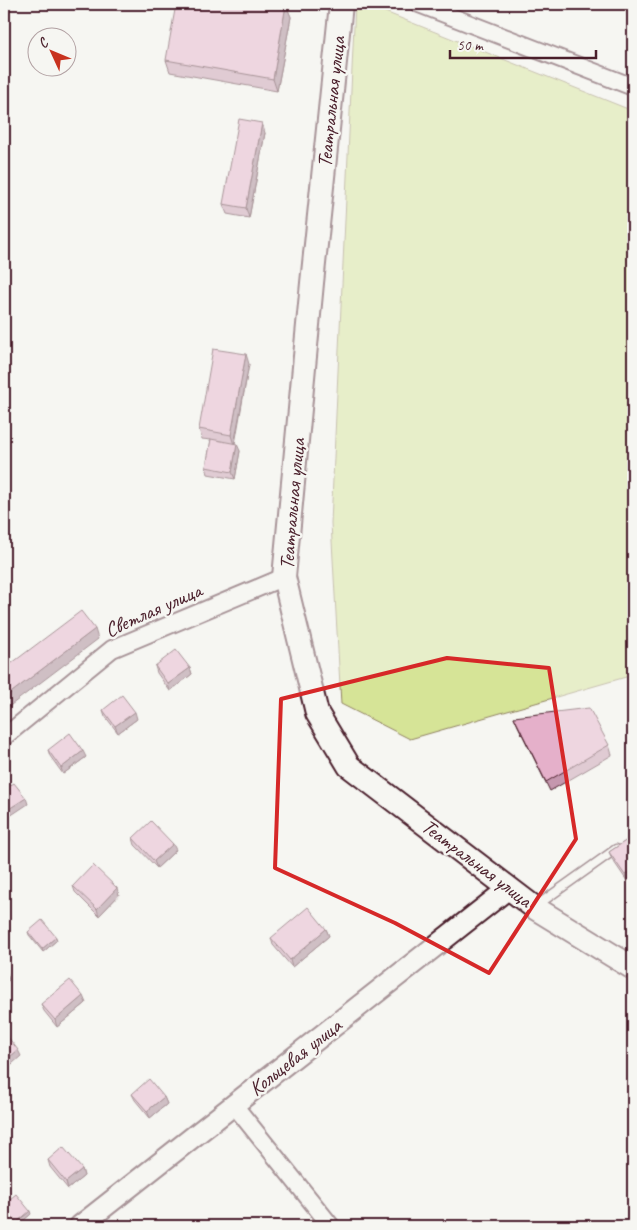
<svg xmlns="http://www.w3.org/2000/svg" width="637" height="1230" viewBox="0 0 637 1230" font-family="Caveat,sans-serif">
<rect width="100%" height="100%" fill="#f6f6f2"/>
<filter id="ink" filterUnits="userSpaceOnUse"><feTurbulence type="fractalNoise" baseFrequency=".02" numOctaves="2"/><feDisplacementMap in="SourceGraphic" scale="10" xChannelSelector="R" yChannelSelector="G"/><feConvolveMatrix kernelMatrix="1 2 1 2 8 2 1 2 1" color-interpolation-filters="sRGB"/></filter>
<g filter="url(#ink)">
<polygon fill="#d6e497" stroke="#908261" points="355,4 365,4 633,111 633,675 410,739 341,704 331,523"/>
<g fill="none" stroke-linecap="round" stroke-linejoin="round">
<g stroke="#4a1f2b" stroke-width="11">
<polyline id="service" points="536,906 616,849"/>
</g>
<g stroke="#4a1f2b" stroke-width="20">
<g id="minor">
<polyline points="419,4 633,87"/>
<polyline points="4,737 112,649 284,577"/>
<polyline points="234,1105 331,1226"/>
</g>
</g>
<g stroke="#4a1f2b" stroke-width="24">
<polyline id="tertiary" points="80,1226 509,888"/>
</g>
<g stroke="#4a1f2b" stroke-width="26">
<polyline id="secondary" points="341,4 312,283 284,577 317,713 349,766 535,908 633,968"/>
</g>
<use href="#service" stroke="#f6f6f2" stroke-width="8"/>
<use href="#minor" stroke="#f6f6f2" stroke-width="16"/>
<use href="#tertiary" stroke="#f6f6f2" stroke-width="20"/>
<use href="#secondary" stroke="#f6f6f2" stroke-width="22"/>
</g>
<g fill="#c597ae" stroke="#4a1f2b">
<polygon points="286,5 291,17 277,91 170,72 166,60"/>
<polygon points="265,133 249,218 227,214 223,204"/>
<polygon points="249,364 235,444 240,451 235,479 208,474 206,467 211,440 202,439 199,429"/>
<polygon points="155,666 190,668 192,674 170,691 157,673"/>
<polygon points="103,710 137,719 118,733 105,716"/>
<polygon points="514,717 609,745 612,755 550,791 518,726"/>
<polygon points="48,750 86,757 63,774 50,756"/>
<polygon points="633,836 633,877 627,881 612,859 609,852"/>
<polygon points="133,838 176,850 157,868 135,845"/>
<polygon points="73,886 119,895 99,916 75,892"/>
<polygon points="326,929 329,936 292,967 273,945 271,938"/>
<polygon points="28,932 57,940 43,952 29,935"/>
<polygon points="86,1003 57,1027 44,1011 41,1004"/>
<polygon points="132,1094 164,1097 167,1104 150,1118 135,1100"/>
<polygon points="48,1160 82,1169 84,1176 68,1189 50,1167"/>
<polygon points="4,1204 31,1214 18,1225 4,1208"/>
</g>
<g fill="#a07b8d" stroke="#4a1f2b">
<polygon points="286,5 291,17 277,91 273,79"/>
<polygon points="262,123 265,133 249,218 246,208"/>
<polygon points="246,354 249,364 234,445 231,435"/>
<polygon points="237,444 240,451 235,479 232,472"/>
<polygon points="95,629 98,639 7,708 4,698"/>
<polygon points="190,668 192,674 170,691 168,684"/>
<polygon points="135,712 137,719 118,733 115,726"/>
<polygon points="83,751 86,757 63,774 61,768"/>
<polygon points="26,798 28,804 4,820 4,812"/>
<polygon points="173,844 176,850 157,868 154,861"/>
<polygon points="633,869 633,877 627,881 625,875"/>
<polygon points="117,888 119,895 99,916 97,909"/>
<polygon points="326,929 329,936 292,967 290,960"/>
<polygon points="56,937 57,940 43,952 42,949"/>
<polygon points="7,973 9,980 4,985 4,976"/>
<polygon points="83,996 86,1003 57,1027 55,1020"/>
<polygon points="18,1050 21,1056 4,1071 4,1062"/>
<polygon points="164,1097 167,1104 150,1118 147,1111"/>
<polygon points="82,1169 84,1176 68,1189 66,1182"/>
<polygon points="30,1211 31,1214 18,1225 17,1222"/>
</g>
<g fill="#e5b0ca" stroke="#4a1f2b">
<polygon points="176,4 279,4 286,5 273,79 166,60"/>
<polygon points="239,119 262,123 246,208 223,204"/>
<polygon points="213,349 246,354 231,435 199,429"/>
<polygon points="211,439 237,444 232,472 206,467"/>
<polygon points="81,611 95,629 4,698 4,669"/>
<polygon points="176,650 190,668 168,684 155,666"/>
<polygon points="122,695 135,712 115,726 103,710"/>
<polygon points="589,708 609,745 546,782 514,717"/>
<polygon points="70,733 83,751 61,768 48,750"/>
<polygon points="14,783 26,798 4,812 4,789"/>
<polygon points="151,821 173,844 154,861 133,838"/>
<polygon points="633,836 633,869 625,875 609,852"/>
<polygon points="93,865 117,888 97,909 73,886"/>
<polygon points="308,907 326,929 290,960 271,938"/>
<polygon points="42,920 56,937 42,949 28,932"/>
<polygon points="4,969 7,973 4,976"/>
<polygon points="70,980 83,996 55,1020 41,1004"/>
<polygon points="4,1032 18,1050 4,1062"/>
<polygon points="149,1079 164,1097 147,1111 132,1094"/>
<polygon points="63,1147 82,1169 66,1182 48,1160"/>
<polygon points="16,1194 30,1211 17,1222 4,1207 4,1204"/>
</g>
</g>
<path d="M0 0H637V1230H0ZM447,658L549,668L576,839L489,973L395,923L275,868L281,699Z" fill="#f6f6f2" fill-opacity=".55" fill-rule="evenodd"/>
<path fill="none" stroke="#d62828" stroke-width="4" stroke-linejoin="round" d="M447,658L549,668L576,839L489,973L395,923L275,868L281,699Z"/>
<g text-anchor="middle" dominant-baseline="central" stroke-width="5" stroke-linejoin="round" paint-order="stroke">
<g font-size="21" fill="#4a1f2b" stroke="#f6f6f2">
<text transform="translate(331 102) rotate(-84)">Театральная улица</text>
<text transform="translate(292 504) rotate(-85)">Театральная улица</text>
<text transform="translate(153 610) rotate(-24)">Светлая улица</text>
<text transform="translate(477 863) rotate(37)">Театральная улица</text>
<text transform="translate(295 1057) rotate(-38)">Кольцевая улица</text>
</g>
</g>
<rect width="637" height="1230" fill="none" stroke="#f6f6f2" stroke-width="20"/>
<rect x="10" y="10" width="617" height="1210" fill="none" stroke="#4a1f2b" stroke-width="2" filter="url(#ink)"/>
<g transform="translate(52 52) rotate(314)"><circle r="24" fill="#f6f6f2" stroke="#b1a0a2"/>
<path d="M0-4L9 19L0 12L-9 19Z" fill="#c8321e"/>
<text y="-8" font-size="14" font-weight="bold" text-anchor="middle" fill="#4a1f2b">С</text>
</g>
<path d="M450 50v8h146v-8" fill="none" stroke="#4a1f2b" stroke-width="2.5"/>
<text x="457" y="50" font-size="15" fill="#4a1f2b" stroke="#f6f6f2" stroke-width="4" paint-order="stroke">50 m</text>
</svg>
